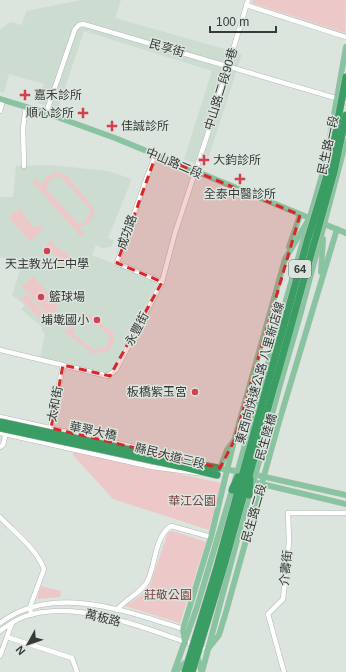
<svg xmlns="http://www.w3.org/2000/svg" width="346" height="672" viewBox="0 0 346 672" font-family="Helvetica,'Noto Sans TC',sans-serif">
<rect width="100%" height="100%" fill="#dce4de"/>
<g fill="#cddcd1">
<polygon points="81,0 121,0 115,18 242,54 205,168 184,159 212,71 84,31 58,108 37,103 44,84 9,74 4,93 0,92 0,30 10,22 22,25 26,11"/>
<polygon points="50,165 108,171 132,179 108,238 114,241 111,247 102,248 96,245 92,255 158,281 112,371 106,373 40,358 45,334 42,331 42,327 21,309 25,305 12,295 22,264 0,257 0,197 13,197 16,166"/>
</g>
<g fill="#ecc9c8" fill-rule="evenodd">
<polygon points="253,0 346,0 345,33 252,3"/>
<path d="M56,172L66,175L93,207L94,216L89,223L79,227L84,234L81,237L32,182L36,179L42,185L47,176ZM60,176L90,209C90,216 87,221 80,224L76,222L47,189L46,187L51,179Z"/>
<polygon points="20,209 34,228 38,225 44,228 30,241 10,219 11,213"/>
<polygon points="52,240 54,241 52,244 73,257 63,266 45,245"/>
<polygon points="33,276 60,307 49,316 22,286"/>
<polygon points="27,294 47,317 42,322 21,299"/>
<path d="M88,313L113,332V343L108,351L93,354L64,331L66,328L70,330C71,320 76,313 88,313ZM87,317L109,335L108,344L106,347L93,350L74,334L73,327L77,320Z"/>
<polygon points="74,451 221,483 209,530 113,499 73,455"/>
<polygon points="173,531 206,542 180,623 125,606 148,591 168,532"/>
<polygon points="41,586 61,591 60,597 37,599"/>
</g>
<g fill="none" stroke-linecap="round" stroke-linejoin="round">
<g stroke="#b1b9b4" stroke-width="5.5">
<g id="minor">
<polyline points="246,5 346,37"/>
<polyline points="0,111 3,100"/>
<polyline points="46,113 75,29 79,25 83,24 346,101"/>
<polyline points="156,155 148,174 117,263 162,282"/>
<polyline points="24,166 23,128 26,107"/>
<polyline points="262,343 276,347"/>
<polyline points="0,350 108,376 116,370 162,282 175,233 207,136 248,0"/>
<polyline points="0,417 184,458"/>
<polyline points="50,431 63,365"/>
<polyline points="0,433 152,467 198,473"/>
<polyline points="0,447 3,445 6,433"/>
<path d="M0,517C15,533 36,548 44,569L30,607L31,615"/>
<path d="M117,610C125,599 140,594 147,582C156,565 154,537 171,526L211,537"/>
<path d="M0,623C54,583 126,611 183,629"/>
<path d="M0,631C7,626 15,620 23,617C77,597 156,632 207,650"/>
<polyline points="7,637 72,658 77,672"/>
<polyline points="0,656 12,623"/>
<polyline points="284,672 268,614 283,599 289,542 288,513 346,513"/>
</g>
</g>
<g stroke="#bfc0bf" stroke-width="6">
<g id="major">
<polyline points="0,99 46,113 115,138 346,233"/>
<polyline points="289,247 300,215"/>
<polyline points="321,272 323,239"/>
<polyline points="284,307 325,165 346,47"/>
<polyline points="301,312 346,141"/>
<polyline points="268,429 281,381"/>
<polyline points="218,468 241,472"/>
<polyline points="220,468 227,450 233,442"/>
<polyline points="252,474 346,495"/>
<polyline points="249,481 346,504"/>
<polyline points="185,643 183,629 211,537 234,441 285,259 309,219"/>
<polyline points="207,650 219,635 226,612 279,422 337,229"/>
<polyline points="174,672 197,607 232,490"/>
<polyline points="175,672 187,661 194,656 198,659 201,670"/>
<polyline points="202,672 249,495"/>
</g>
</g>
<g stroke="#bfc0bf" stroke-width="8">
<g id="highway">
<polyline points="181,461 218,468"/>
<polyline points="179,466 217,475"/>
</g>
</g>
<use href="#minor" stroke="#fff" stroke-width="4.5"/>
<use href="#major" stroke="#89c4a1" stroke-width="5.5"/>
<use href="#highway" stroke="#3a9d63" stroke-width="7"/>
<g stroke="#bfc0bf" stroke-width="6" stroke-linecap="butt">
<g id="major-bridge">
<polyline points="281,381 301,312"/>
<polyline points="235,480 284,307"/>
<polyline points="252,487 268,429"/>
</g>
</g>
<g stroke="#bfc0bf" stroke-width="8" stroke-linecap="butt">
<g id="highway-bridge">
<polyline points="0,422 181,461"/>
<polyline points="0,428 179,466"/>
<polyline points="232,490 238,477"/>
<polyline points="249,495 250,479"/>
<polyline points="185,672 217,567 308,238 328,172 346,77"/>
<polyline points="192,672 223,569 334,172 346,115"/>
</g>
</g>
<use href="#major-bridge" stroke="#89c4a1" stroke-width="5.5"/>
<use href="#highway-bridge" stroke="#3a9d63" stroke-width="7"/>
</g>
<path fill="#d62828" fill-opacity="0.2" stroke="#d62828" stroke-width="3" stroke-dasharray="8 5" stroke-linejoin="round" d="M156,155L300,215L234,441L220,468L51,428L63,365L110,376L162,282L117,263Z"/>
<g fill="#d1414f" stroke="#dce4de" stroke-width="1.5">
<path d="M23 89h4v4h4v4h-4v4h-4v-4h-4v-4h4z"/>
<path d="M81 107h4v4h4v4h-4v4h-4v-4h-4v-4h4z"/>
<path d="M110 120h4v4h4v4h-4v4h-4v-4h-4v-4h4z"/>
<path d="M202 154h4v4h4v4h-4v4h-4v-4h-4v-4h4z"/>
<path d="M238 173h4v4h4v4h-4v4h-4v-4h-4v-4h4z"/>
<circle cx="47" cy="251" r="4"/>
<circle cx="41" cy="297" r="4"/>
<circle cx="97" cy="320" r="4"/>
<circle cx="195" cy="392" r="4"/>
</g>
<g text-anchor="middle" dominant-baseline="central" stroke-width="3" stroke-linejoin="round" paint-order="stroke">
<rect fill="#dce4de" stroke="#686d6a" stroke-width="1" x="289" y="260" width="22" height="18" rx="3"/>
<g font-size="11" font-weight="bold" fill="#373a38">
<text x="300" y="269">64</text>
</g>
<g font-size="12" fill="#373a38" stroke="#dce4de">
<text transform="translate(167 48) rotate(16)">民享街</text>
<text transform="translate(221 89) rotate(-73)">中山路二段90巷</text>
<text transform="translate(328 145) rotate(-78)">民生路一段</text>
<text transform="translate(174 163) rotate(23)">中山路二段</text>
<text transform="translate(127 232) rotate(-71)">成功路</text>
<text transform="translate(137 329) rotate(-62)">永豐街</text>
<text transform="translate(260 373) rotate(-74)">東西向快速公路 八里新店線</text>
<text transform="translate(55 404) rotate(-79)">太和街</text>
<text transform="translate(93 431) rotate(12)">華翠大橋</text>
<text transform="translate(266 437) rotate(-74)">民生陸橋</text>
<text transform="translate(170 456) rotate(14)">縣民大道三段</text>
<text transform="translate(254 513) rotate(-74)">民生路二段</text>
<text transform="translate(286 568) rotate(-84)">介壽街</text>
<text transform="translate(103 618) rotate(14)">萬板路</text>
</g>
<g font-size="12" fill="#373a38" stroke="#dce4de" text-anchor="start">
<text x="34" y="95">嘉禾診所</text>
<text x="74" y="113" text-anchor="end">順心診所</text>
<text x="121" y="126">佳誠診所</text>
<text x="213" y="160">大鈞診所</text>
<text x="240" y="194" text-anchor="middle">全泰中醫診所</text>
<text x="47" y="264" text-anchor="middle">天主教光仁中學</text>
<text x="49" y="297">籃球場</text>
<text x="89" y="320" text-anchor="end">埔墘國小</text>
<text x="187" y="392" text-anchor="end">板橋紫玉宮</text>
</g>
<g font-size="12" fill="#784041" stroke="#dce4de">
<text x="192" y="501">華江公園</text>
<text x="168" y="595">莊敬公園</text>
</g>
</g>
<g transform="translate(28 644) rotate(230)" stroke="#dce4de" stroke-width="3" paint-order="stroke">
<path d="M0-3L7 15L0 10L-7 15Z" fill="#373a38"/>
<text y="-6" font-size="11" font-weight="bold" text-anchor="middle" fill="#373a38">N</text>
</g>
<path d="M210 26v6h66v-6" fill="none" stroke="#373a38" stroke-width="2"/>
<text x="216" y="26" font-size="12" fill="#373a38" stroke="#dce4de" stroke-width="3" paint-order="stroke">100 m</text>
</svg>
